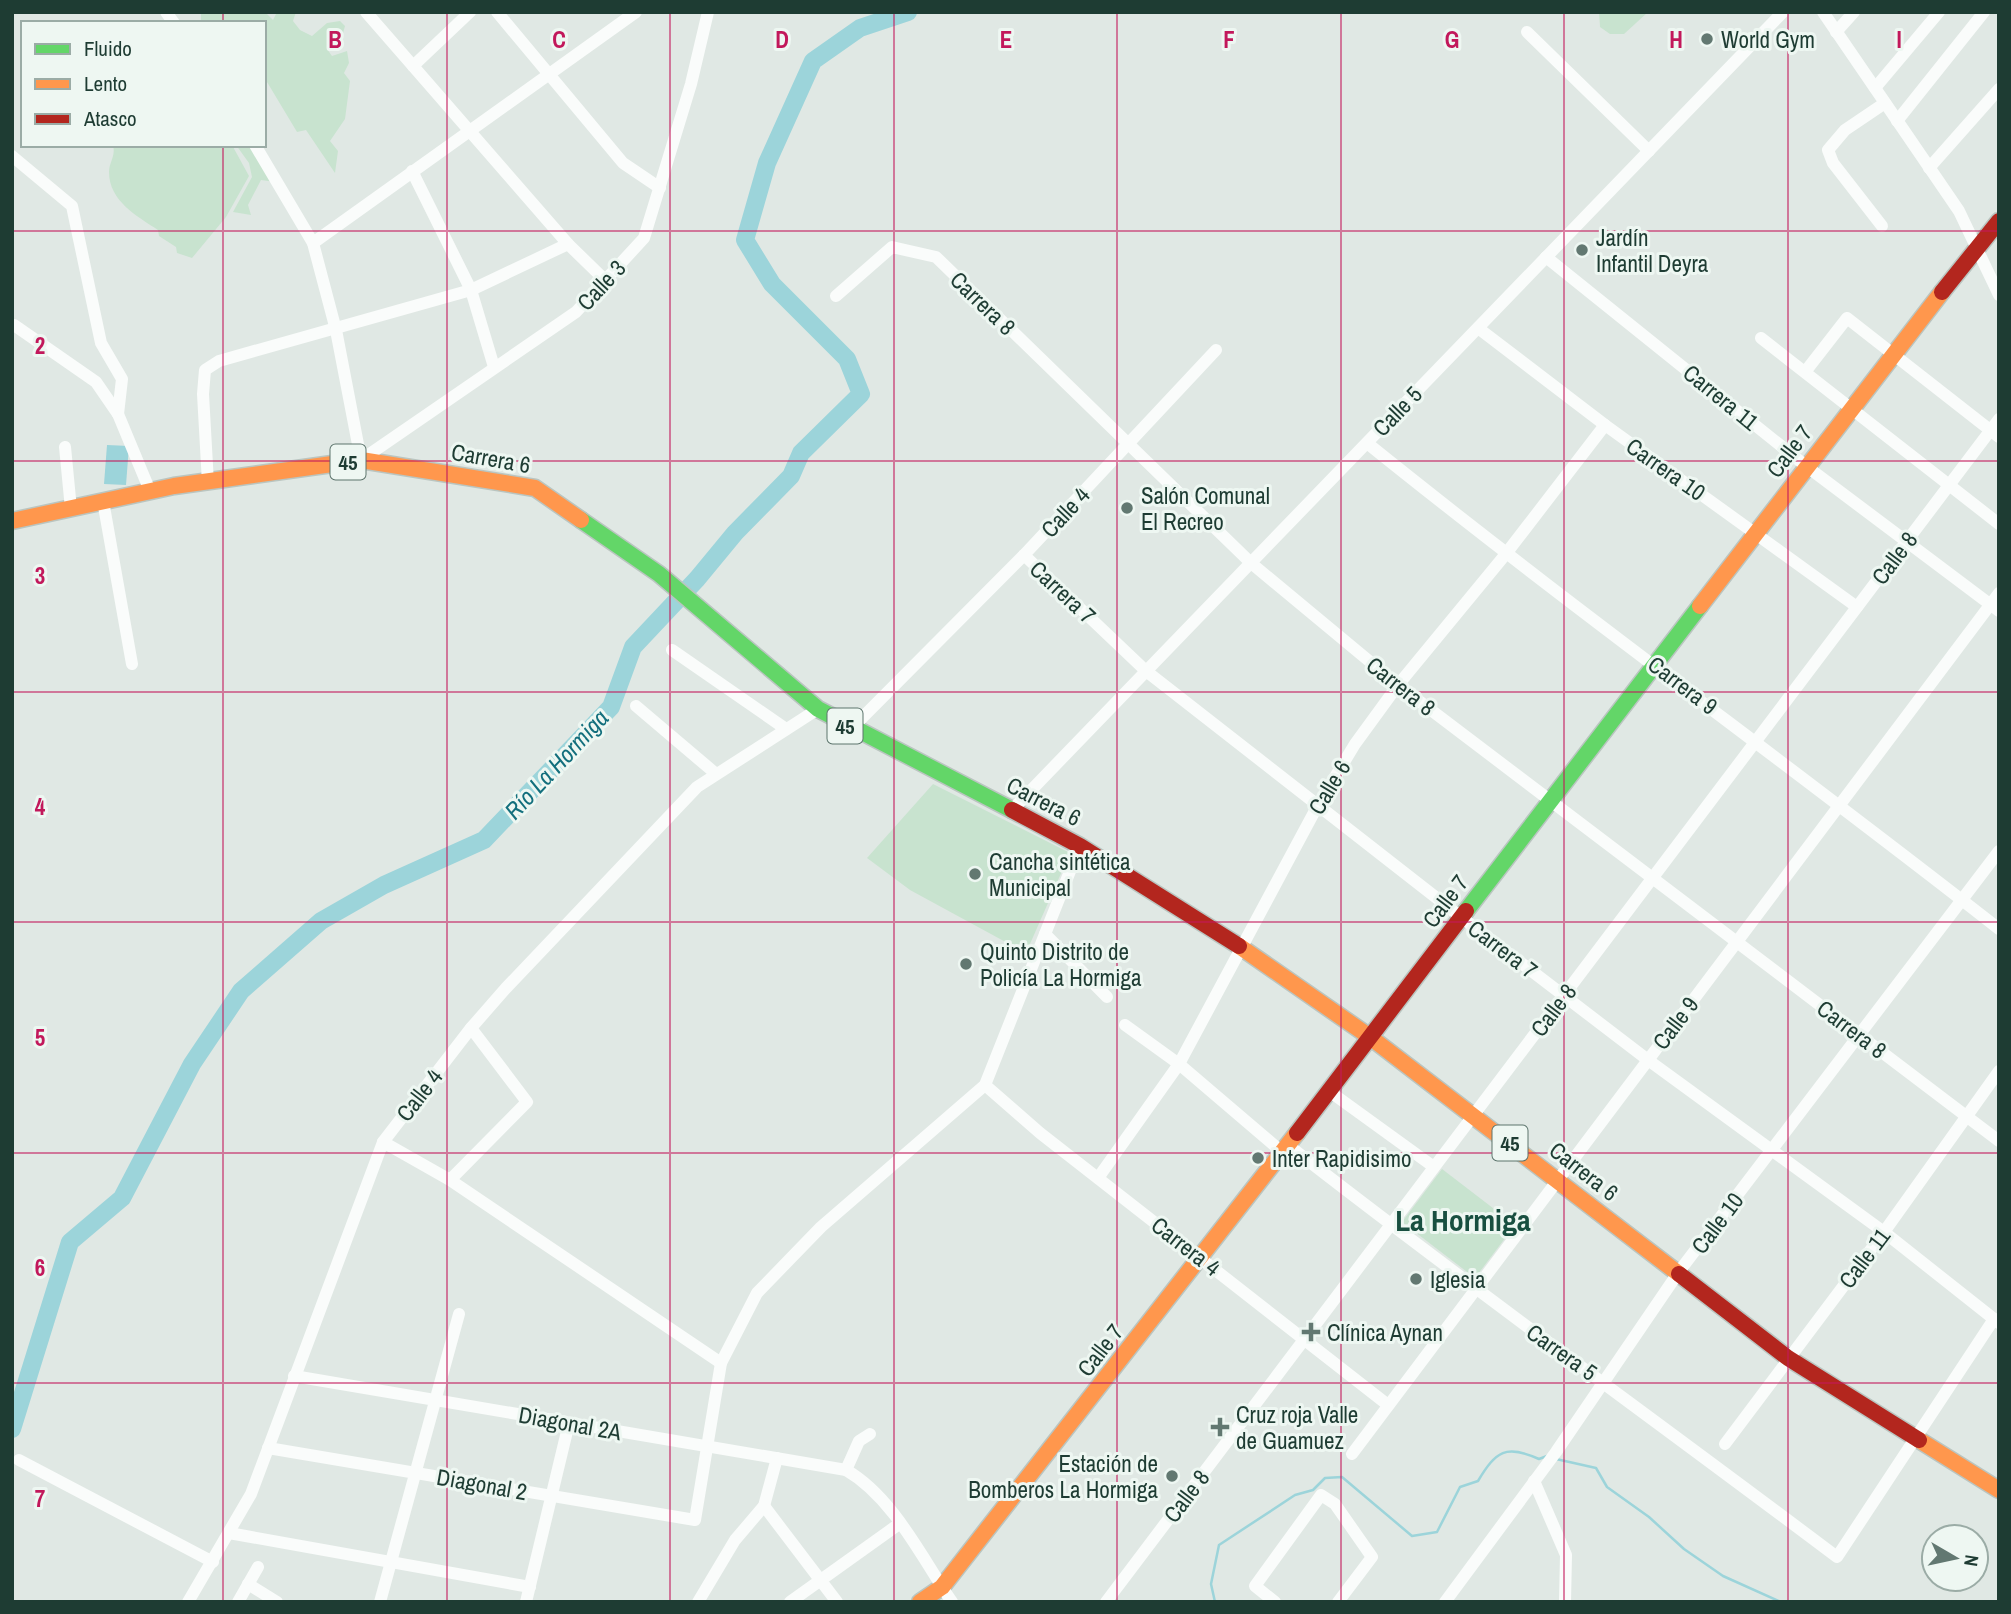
<svg xmlns="http://www.w3.org/2000/svg" width="2011" height="1614" viewBox="0 0 2011 1614" font-family="'Archivo Narrow',sans-serif">
<rect width="100%" height="100%" fill="#e0e8e4"/>
<g fill="#c8e3cf">
<polygon points="201,12 265,12 273,20 277,12 296,12 293,21 300,30 312,36 327,23 340,21 345,26 343,33 327,49 332,56 347,51 349,63 344,73 350,81 345,119 330,141 338,151 335,173 306,130 297,132 264,77 264,23 201,23"/>
<polygon points="1599,12 1648,12 1624,34 1610,34 1600,27"/>
<path d="M113,145H232L249,176L226,217L192,258L177,253L176,247L159,236L158,230C137,216 109,201 109,172C109,162 116,156 113,145Z"/>
<polygon points="236,145 247,145 258,155 275,182 261,180 248,205 251,215 233,212 252,177 249,163"/>
<polygon points="933,784 1070,853 1026,953 910,890 867,858"/>
<polygon points="1442,1169 1515,1225 1475,1278 1402,1222"/>
</g>
<polygon fill="#9cd4da" points="107,445 129,446 126,485 104,484"/>
<g fill="none" stroke-linecap="round" stroke-linejoin="round">
<g stroke="#9cd4da" stroke-width="2.5">
<polyline points="1556,1459 1596,1468 1607,1487 1649,1517 1684,1549 1723,1576 1781,1602"/>
<path d="M1215,1602L1211,1584L1219,1545L1295,1495L1313,1490L1325,1478L1342,1477L1412,1536L1437,1532L1460,1487L1478,1481C1496,1451 1506,1444 1539,1459L1547,1456"/>
</g>
<polyline stroke="#9cd4da" stroke-width="18" points="12,1429 70,1242 122,1198 192,1064 241,991 321,921 384,885 484,840 611,707 633,647 697,579 735,533 791,476 801,453 861,394 847,359 772,284 745,240 767,163 813,61 860,28 908,12"/>
<g stroke="#bac5c0" stroke-width="19">
<g id="fast">
<polyline points="581,520 659,574 818,709 1012,810"/>
<polyline points="1466,911 1700,606"/>
</g>
</g>
<g stroke="#bac5c0" stroke-width="19">
<g id="slow">
<polyline points="12,521 174,486 361,460 535,488 581,520"/>
<polyline points="1700,606 1942,292"/>
<polyline points="1239,946 1370,1037 1679,1274"/>
<polyline points="1919,1440 1999,1490"/>
<polyline points="920,1602 942,1587 1297,1133"/>
</g>
</g>
<g stroke="#bac5c0" stroke-width="19">
<g id="jam">
<polyline points="1942,292 1999,221"/>
<polyline points="1012,810 1080,846 1239,946"/>
<polyline points="1297,1133 1466,911"/>
<polyline points="1679,1274 1788,1358 1919,1440"/>
</g>
</g>
<g stroke="#fafcfb" stroke-width="12">
<polyline points="166,12 174,23"/>
<polyline points="366,12 568,244 607,282"/>
<polyline points="497,12 623,163 660,188"/>
<polyline points="1823,12 1959,211 1999,295"/>
<polyline points="1527,32 1649,151"/>
<polyline points="1836,32 1854,12"/>
<polyline points="413,66 470,12"/>
<polyline points="1875,88 1939,12"/>
<polyline points="1897,121 1984,12"/>
<polyline points="255,145 313,243 336,330 361,460 576,312 644,238 691,84 708,12"/>
<polyline points="12,156 72,206 101,343 122,379 118,414"/>
<polyline points="1929,168 1999,89"/>
<polyline points="412,171 471,290 494,367"/>
<polyline points="1882,226 1833,163 1828,150 1845,130 1885,103"/>
<polyline points="313,243 636,12"/>
<polyline points="1546,257 1806,466 1999,611"/>
<polyline points="836,296 892,247 936,257 1251,563 1398,685 1999,1141"/>
<polyline points="14,325 96,382 118,414 150,491"/>
<polyline points="1478,328 1605,425 1857,607"/>
<polyline points="1761,338 1999,524"/>
<polyline points="1805,372 1847,318 1999,437"/>
<path d="M1367,443C1574,610 1790,765 1999,929"/>
<polyline points="65,447 71,509"/>
<polyline points="208,483 203,394 205,370 219,361 471,290 568,244"/>
<polyline points="103,501 132,664"/>
<polyline points="1024,555 1146,671 1461,917 1648,1060 1884,1232 1999,1323"/>
<polyline points="672,650 786,729"/>
<polyline points="636,706 715,773"/>
<polyline points="851,729 1024,555 1216,350"/>
<polyline points="1012,810 1783,12"/>
<polyline points="1045,934 1107,997"/>
<polyline points="1125,1025 1179,1064 1282,1152"/>
<polyline points="985,1085 1040,1133 1388,1405"/>
<polyline points="1329,1091 1434,1167"/>
<polyline points="383,1142 450,1180 721,1363"/>
<path d="M1288,1145C1468,1286 1654,1419 1837,1557L1994,1319"/>
<polyline points="1098,1178 1179,1064 1318,805 1355,744 1398,685 1505,555 1605,425"/>
<polyline points="450,1180 527,1102 471,1028"/>
<path d="M294,1376L846,1470C893,1497 922,1558 952,1602"/>
<polyline points="1725,1444 1884,1232 1999,1071"/>
<polyline points="268,1448 695,1520 721,1363 757,1293 821,1227 985,1085 1080,846"/>
<polyline points="1352,1454 1999,593"/>
<polyline points="19,1460 213,1562"/>
<polyline points="846,1470 859,1441 870,1434"/>
<polyline points="1534,1481 1566,1555 1565,1602"/>
<polyline points="764,1506 837,1602"/>
<polyline points="229,1533 530,1587"/>
<polyline points="248,1584 277,1602"/>
<polyline points="188,1602 251,1494 383,1142 471,1028 506,988 697,787 818,709"/>
<polyline points="238,1602 258,1567"/>
<polyline points="380,1602 459,1314"/>
<polyline points="526,1602 569,1423"/>
<polyline points="698,1602 735,1540 764,1506 777,1458"/>
<polyline points="790,1602 899,1524"/>
<polyline points="1106,1602 1999,419"/>
<polyline points="1275,1602 1255,1586 1321,1495 1335,1504 1372,1557 1338,1602"/>
<polyline points="1445,1602 1556,1452 1678,1273 1999,851"/>
</g>
<use href="#fast" stroke="#63d668" stroke-width="16"/>
<use href="#slow" stroke="#ff974d" stroke-width="16"/>
<use href="#jam" stroke="#b3261e" stroke-width="16"/>
</g>
<path fill="none" stroke="#c2185b" stroke-width="2" stroke-opacity="0.55" d="M223,12V23M447,12V1602M670,12V1602M894,12V1602M1117,12V1602M1341,12V1602M1564,12V1602M1788,12V1602M223,145V1602M12,231H1999M12,461H1999M12,692H1999M12,922H1999M12,1153H1999M12,1383H1999"/>
<g fill="#627871" stroke="#eef7f2" stroke-width="2.5">
<circle cx="1707" cy="39" r="7"/>
<circle cx="1582" cy="250" r="7"/>
<circle cx="1127" cy="508" r="7"/>
<circle cx="975" cy="874" r="7"/>
<circle cx="966" cy="964" r="7"/>
<circle cx="1258" cy="1158" r="7"/>
<circle cx="1416" cy="1279" r="7"/>
<path d="M1307.5 1321.5h7v7h7v7h-7v7h-7v-7h-7v-7h7z"/>
<path d="M1216.5 1416.5h7v7h7v7h-7v7h-7v-7h-7v-7h7z"/>
<circle cx="1172" cy="1476" r="7"/>
</g>
<g text-anchor="middle" dominant-baseline="central" stroke-width="6" stroke-linejoin="round" paint-order="stroke">
<g fill="#eef7f2" stroke="#5c746c" stroke-width="2">
<rect x="330.5" y="444.5" width="35" height="35" rx="5"/>
<rect x="827.5" y="708.5" width="35" height="35" rx="5"/>
<rect x="1492.5" y="1125.5" width="35" height="35" rx="5"/>
</g>
<g font-size="21" font-weight="bold" fill="#1e3c33">
<text x="348" y="462">45</text>
<text x="845" y="726">45</text>
<text x="1510" y="1143">45</text>
</g>
<g font-size="23" fill="#1e3c33" stroke="#eef7f2" text-anchor="start">
<text x="1721" y="39">World Gym</text>
<text x="1596" y="237">Jardín<tspan x="1596" dy="26">Infantil Deyra</tspan></text>
<text x="1141" y="495">Salón Comunal<tspan x="1141" dy="26">El Recreo</tspan></text>
<text x="989" y="861">Cancha sintética<tspan x="989" dy="26">Municipal</tspan></text>
<text x="980" y="951">Quinto Distrito de<tspan x="980" dy="26">Policía La Hormiga</tspan></text>
<text x="1272" y="1158">Inter Rapidisimo</text>
<text x="1430" y="1279">Iglesia</text>
<text x="1327" y="1332">Clínica Aynan</text>
<text x="1236" y="1414">Cruz roja Valle<tspan x="1236" dy="26">de Guamuez</tspan></text>
<text x="1158" y="1463" text-anchor="end">Estación de<tspan x="1158" dy="26">Bomberos La Hormiga</tspan></text>
</g>
<g font-size="23" fill="#1e3c33" stroke="#eef7f2">
<text transform="translate(601 285) rotate(-47)">Calle 3</text>
<text transform="translate(983 303) rotate(44)">Carrera 8</text>
<text transform="translate(1721 397) rotate(39)">Carrera 11</text>
<text transform="translate(1397 411) rotate(-46)">Calle 5</text>
<text transform="translate(1789 451) rotate(-53)">Calle 7</text>
<text transform="translate(491 458) rotate(10)">Carrera 6</text>
<text transform="translate(1666 469) rotate(35)">Carrera 10</text>
<text transform="translate(1065 512) rotate(-47)">Calle 4</text>
<text transform="translate(1894 558) rotate(-53)">Calle 8</text>
<text transform="translate(1063 592) rotate(43)">Carrera 7</text>
<text transform="translate(1683 685) rotate(37)">Carrera 9</text>
<text transform="translate(1401 686) rotate(38)">Carrera 8</text>
<text transform="translate(1329 787) rotate(-59)">Calle 6</text>
<text transform="translate(1044 801) rotate(27)">Carrera 6</text>
<text transform="translate(1445 901) rotate(-53)">Calle 7</text>
<text transform="translate(1503 949) rotate(37)">Carrera 7</text>
<text transform="translate(1553 1010) rotate(-53)">Calle 8</text>
<text transform="translate(1675 1023) rotate(-53)">Calle 9</text>
<text transform="translate(1852 1029) rotate(37)">Carrera 8</text>
<text transform="translate(419 1095) rotate(-52)">Calle 4</text>
<text transform="translate(1584 1171) rotate(38)">Carrera 6</text>
<text transform="translate(1717 1223) rotate(-53)">Calle 10</text>
<text transform="translate(1186 1246) rotate(38)">Carrera 4</text>
<text transform="translate(1864 1258) rotate(-53)">Calle 11</text>
<text transform="translate(1100 1350) rotate(-52)">Calle 7</text>
<text transform="translate(1562 1352) rotate(35)">Carrera 5</text>
<text transform="translate(570 1423) rotate(10)">Diagonal 2A</text>
<text transform="translate(482 1484) rotate(10)">Diagonal 2</text>
<text transform="translate(1186 1496) rotate(-53)">Calle 8</text>
</g>
<g font-size="24" font-style="italic" fill="#136f7d" stroke="#eef7f2">
<text transform="translate(556 764) rotate(-47)">Río La Hormiga</text>
</g>
<g font-size="30" font-weight="bold" fill="#184f40" stroke="#eef7f2">
<text x="1463" y="1220">La Hormiga</text>
</g>
</g>
<g font-size="23" text-anchor="middle" font-weight="bold" fill="#c2185b" stroke="#eef7f2" stroke-width="6" stroke-linejoin="round" paint-order="stroke">
<text x="335" y="48">B</text>
<text x="559" y="48">C</text>
<text x="782" y="48">D</text>
<text x="1006" y="48">E</text>
<text x="1229" y="48">F</text>
<text x="1452" y="48">G</text>
<text x="1676" y="48">H</text>
<text x="1899" y="48">I</text>
<text x="40" y="354">2</text>
<text x="40" y="584">3</text>
<text x="40" y="815">4</text>
<text x="40" y="1046">5</text>
<text x="40" y="1276">6</text>
<text x="40" y="1507">7</text>
</g>
<rect width="2011" height="1614" fill="none" stroke="#1e3c33" stroke-width="28"/>
<rect x="21" y="21" width="245" height="126" fill="#eef7f2" stroke="#9baca6" stroke-width="2"/>
<rect x="35" y="44" width="35" height="10" fill="#63d668" stroke="#9baca6" stroke-width="2"/>
<text x="84" y="56" font-size="21" fill="#1e3c33">Fluido</text>
<rect x="35" y="79" width="35" height="10" fill="#ff974d" stroke="#9baca6" stroke-width="2"/>
<text x="84" y="91" font-size="21" fill="#1e3c33">Lento</text>
<rect x="35" y="114" width="35" height="10" fill="#b3261e" stroke="#9baca6" stroke-width="2"/>
<text x="84" y="126" font-size="21" fill="#1e3c33">Atasco</text>
<g transform="translate(1955 1558) rotate(99)"><circle r="33" fill="#eef7f2" stroke="#9baca6" stroke-width="2"/>
<path d="M0-5L12 26L0 18L-12 26Z" fill="#627871"/>
<text y="-10" font-size="19" font-weight="bold" text-anchor="middle" fill="#1e3c33">N</text>
</g>
</svg>
